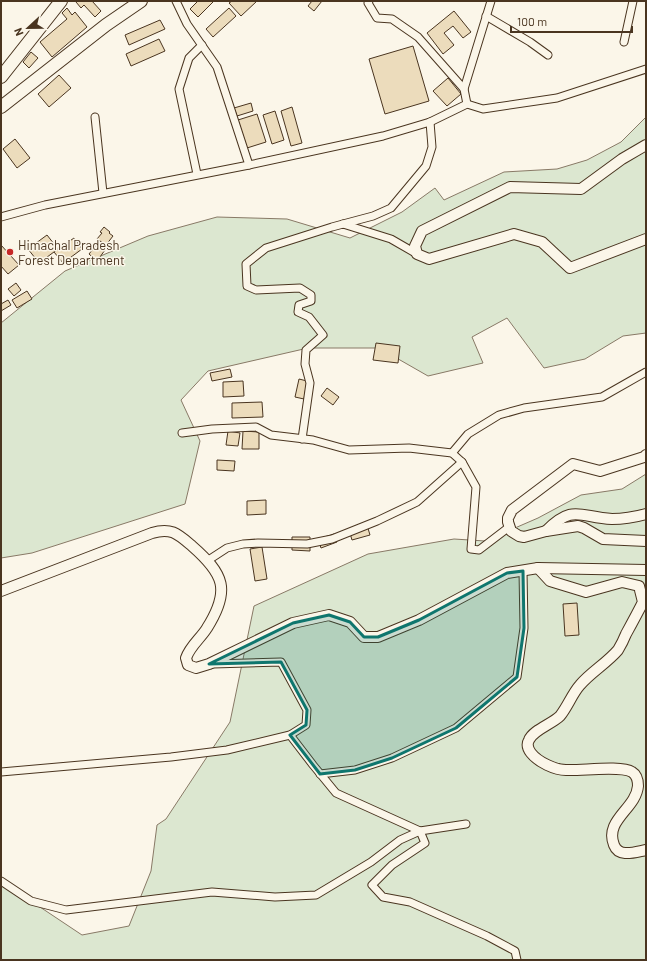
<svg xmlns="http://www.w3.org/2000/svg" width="647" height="961" viewBox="0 0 647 961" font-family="Barlow,sans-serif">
<rect width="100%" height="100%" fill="#fbf6e9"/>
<g fill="#dce7d0" stroke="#887966">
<polygon points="646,117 646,333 623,336 585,359 544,368 507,318 472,337 483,363 428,376 379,348 308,348 208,371 181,400 200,441 185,504 32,553 1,558 1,323 65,271 148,236 217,217 287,219 350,238 402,212 435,188 444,200 504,172 557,169 587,160 621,142"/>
<polygon points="646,474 646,960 1,960 1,881 82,935 129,926 151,871 157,825 166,819 230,722 254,606 368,554 454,539 485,541 538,518 581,495 622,489"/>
</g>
<g fill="#ecdcbc" stroke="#4a3520">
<polygon points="77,1 92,1 101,11 95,17 84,5 81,8 76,2"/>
<polygon points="198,1 214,1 198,17 190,9"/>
<polygon points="232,1 257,1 241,16 229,3"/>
<polygon points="312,1 322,1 314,11 308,6"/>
<polygon points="67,8 72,15 75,12 87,27 52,57 40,42 67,19 62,13"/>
<polygon points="229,8 236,16 213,37 206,29"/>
<polygon points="454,11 471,32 463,38 453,26 444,33 454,45 443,54 427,33"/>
<polygon points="160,20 165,29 129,45 125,35"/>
<polygon points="159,39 165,51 131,66 126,54"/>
<polygon points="413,46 429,101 385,114 369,59"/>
<polygon points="31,52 38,58 29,68 23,62"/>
<polygon points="59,75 71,88 49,107 38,94"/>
<polygon points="448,78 461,94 447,106 433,91"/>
<polygon points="251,103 253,111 237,116 234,108"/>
<polygon points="292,107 302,143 291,146 281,111"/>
<polygon points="275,111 284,140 272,144 263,115"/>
<polygon points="257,114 266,142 247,148 238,120"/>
<polygon points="15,139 30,158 17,168 3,149"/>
<polygon points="104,227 110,232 109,233 113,236 106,245 97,239 102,233 100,232"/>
<polygon points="47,235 58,249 39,263 28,249"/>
<polygon points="74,238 82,249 63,263 54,252"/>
<polygon points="97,244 105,250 97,261 89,254"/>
<polygon points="1,245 19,265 8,274 1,266"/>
<polygon points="16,283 21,290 14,296 8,289"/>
<polygon points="27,291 32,299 17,308 12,300"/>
<polygon points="8,300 11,305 1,311 1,304"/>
<polygon points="376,343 400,346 398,363 373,360"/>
<polygon points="230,369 232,377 212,381 210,373"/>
<polygon points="299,379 307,381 304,399 295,397"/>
<polygon points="243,381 244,396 223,397 223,382"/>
<polygon points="327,388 339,397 333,405 321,396"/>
<polygon points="262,402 263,417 232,418 232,403"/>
<polygon points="228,431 240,433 238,446 226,445"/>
<polygon points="243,431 259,432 259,449 242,449"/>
<polygon points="217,460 235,461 234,471 217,470"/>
<polygon points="266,500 266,514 247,515 247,501"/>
<polygon points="367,525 370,535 352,540 349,530"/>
<polygon points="334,534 337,542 321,548 318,539"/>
<polygon points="292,537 310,537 310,551 292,550"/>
<polygon points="262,547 267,579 255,581 250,549"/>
<polygon points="577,603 579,635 565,636 563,604"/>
</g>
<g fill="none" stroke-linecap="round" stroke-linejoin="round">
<g stroke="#4a3520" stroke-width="9">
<g id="street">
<polyline points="176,1 187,24 217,67 249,165"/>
<polyline points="486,16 530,42 548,55"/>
<polyline points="624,42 633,1"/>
<polyline points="464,89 491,1"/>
<polyline points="467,104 483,109 557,98 646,69"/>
<polyline points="95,117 103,193"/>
<polyline points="197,174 179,89 189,58 202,45"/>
<polyline points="1,217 45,205 249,165 383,136 430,122 467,104 464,89 418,37 392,19 377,18 368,3 369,1"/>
<polyline points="343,224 373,216 391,208 426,166 432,147 430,122"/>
<polyline points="182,433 212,429 256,427 271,435 313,440 349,450 409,448 452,453 462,462 476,487 471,549 479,550 509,527"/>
<polyline points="302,439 310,383 305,364 306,350 323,335 309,317 298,312 299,305 311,301 311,295 300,288 256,290 247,286 246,264 266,248 332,227 343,224 391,239 417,254"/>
<polyline points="452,453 468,434 499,415 524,408 602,397 646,372"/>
<polyline points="207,561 227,548 243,544 258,543 307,544 332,539 377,521 417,502 462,462"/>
<polyline points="290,735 313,765 336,793 420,831 425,843 392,865 372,885 383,897 410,902 487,936 515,951 517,960"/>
<polyline points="1,772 171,757 227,750 290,735 306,725 307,710 281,662 213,664"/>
<polyline points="320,774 355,770 392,758 456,728 517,677 524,628 523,571"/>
<polyline points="1,881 31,901 66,910 212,892 275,897 316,895 371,862 400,840 420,831 466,824"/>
</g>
</g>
<g stroke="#4a3520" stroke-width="12">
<g id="secondary">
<polyline points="646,145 622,159 581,189 510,187 422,231 415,246 417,254 429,259 514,234 542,242 570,268 646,239"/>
<polyline points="646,455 644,457 600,471 573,464 512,510 508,518 508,522 511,531 519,536 524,537 546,531 578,526 584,528 603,539 646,541"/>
<path d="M546,531C573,504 579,517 612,519C623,519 635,517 646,514"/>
<path d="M538,568L550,581L586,592L622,582L639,586L643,602C638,612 632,623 626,634C624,639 621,645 618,650C607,663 591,672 580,685C572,694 568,706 560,716C552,724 533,730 529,740C526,745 528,749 531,753C538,762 555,770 566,770C581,771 621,765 632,772C637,775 638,781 638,786C636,809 604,820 614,845C619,858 635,852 646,850"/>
<path d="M1,591L152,533C171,527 178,534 192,546C224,574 231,590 207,628C201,638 190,646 186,658L188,665L196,668L209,664L293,623L329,615L350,622L364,637H378L419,620L507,573L538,568L646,570"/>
</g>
</g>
<g stroke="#4a3520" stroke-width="14">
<g id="primary">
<polyline points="1,77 61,1"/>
<polyline points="1,107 106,25 141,1"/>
</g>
</g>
<use href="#street" stroke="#fbf6e9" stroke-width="7"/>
<use href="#secondary" stroke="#fbf6e9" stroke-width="10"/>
<use href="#primary" stroke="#fbf6e9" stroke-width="12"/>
</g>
<path fill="#0f766e" fill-opacity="0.2" stroke="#0f766e" stroke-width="3" stroke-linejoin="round" d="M523,571L524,628L517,677L456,728L392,758L355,770L320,774L290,735L306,725L307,710L281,662L209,664L293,623L329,615L350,622L364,637H378L419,620L507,573Z"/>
<circle fill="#c62828" stroke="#fbf6e9" stroke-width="1.5" cx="10" cy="252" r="4"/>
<g text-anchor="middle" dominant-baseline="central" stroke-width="3" stroke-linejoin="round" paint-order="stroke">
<g font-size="13" fill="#4a3520" stroke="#fbf6e9" text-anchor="start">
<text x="18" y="245">Himachal Pradesh<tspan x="18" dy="15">Forest Department</tspan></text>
</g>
</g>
<rect width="647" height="961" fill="none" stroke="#4a3520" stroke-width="4"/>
<g transform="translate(28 28) rotate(248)" stroke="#fbf6e9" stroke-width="3" paint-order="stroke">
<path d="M0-3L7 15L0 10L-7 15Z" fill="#4a3520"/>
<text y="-6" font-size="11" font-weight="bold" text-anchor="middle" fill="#4a3520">N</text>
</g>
<path d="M511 26v6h121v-6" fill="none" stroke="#4a3520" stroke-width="2"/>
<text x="517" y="26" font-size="12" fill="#4a3520" stroke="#fbf6e9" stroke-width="3" paint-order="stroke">100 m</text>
</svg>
